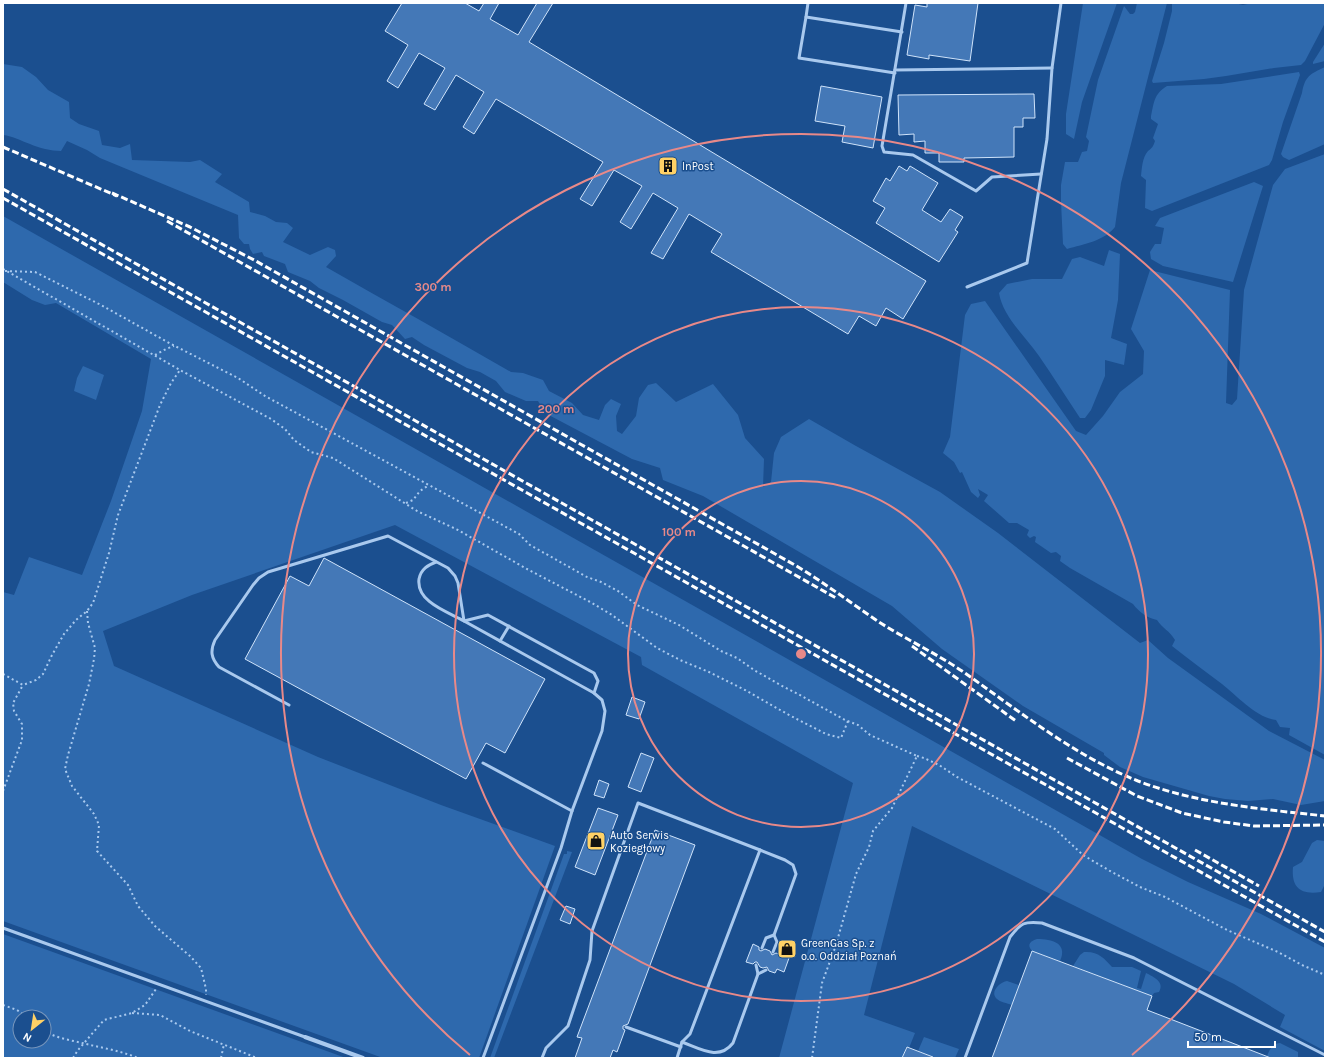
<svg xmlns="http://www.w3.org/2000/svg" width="1328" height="1061" viewBox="0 0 1328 1061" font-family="Karla,sans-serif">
<rect width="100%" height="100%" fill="#1b4f8f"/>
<g fill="#2e69ad" fill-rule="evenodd">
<polygon points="1083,3 1117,3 1082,102 1074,139 1066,134 1066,114"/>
<path d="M1137,3H1167L1121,183L1115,227C1104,241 1084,244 1067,249L1063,244L1061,202V185L1065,162H1078L1082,152L1087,151L1089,141L1086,137L1098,80L1124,6L1130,14H1133L1135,12Z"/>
<polygon points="1172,3 1234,3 1243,5 1252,3 1325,3 1325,23 1305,61 1301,65 1274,68 1226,76 1204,79 1153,83 1152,81 1164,43 1172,11"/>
<polygon points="1325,43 1325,61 1313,64 1313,62"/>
<path d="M3,64L22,67L36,77L48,90L69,102L70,118L79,124L99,131L102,145L120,148L130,144L132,160L190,162L200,160L222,174L215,182L249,202L250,212L265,216L276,222L287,223L293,228L283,242L310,255L328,247L335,250L336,256L326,267C387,302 449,336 511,372L523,373L543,380L549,391L572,403L583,415L599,420L605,405L611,399L621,404L616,416L617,431L622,434L636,416L639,398L648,385L656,383L676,402L713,384L738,415L745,438L764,459L763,487L771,482L774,453L781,437L809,419L856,446L940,492L998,533L1140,643L1148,640L1168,658L1269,731L1325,760V801L1301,805L1273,799L1248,801L1225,799L1209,796L1143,777L1120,767L1104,755V753L1023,706L942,649L892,606L703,496L663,480L660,468L632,459L545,413L538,401H526L505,392L496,381L480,372L467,368L424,345L412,337L405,339L392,325L382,322L343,300L319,288L310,281L288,272L285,264L264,256L262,252L253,254L250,249L249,244H244L239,238L238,215L100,158L87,150L67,141L61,151C51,151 39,148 30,144C21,141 13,136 3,135Z"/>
<path d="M1325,67V144L1289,160L1283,157L1281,154L1302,93C1305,76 1310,74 1325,67Z"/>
<path d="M1299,72L1300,75L1283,122L1272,160L1269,165L1152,211L1145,208L1146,180L1141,176C1142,168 1142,158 1148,151C1152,148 1153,147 1155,141L1153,138L1158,124L1151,119V116C1154,102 1154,94 1167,86L1221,84Z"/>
<path d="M1325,154V755L1289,735L1290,728L1280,727L1276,720C1257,718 1237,696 1222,684C1205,671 1188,659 1172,646L1175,640C1170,631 1162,628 1157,620C1147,618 1139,612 1133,604L1070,568L1060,561L1061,556L1056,552L1051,553L1035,542L1036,537L1034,536L1030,538L1027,535L1029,530L1017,523H1009L984,501L988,495L978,489L980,495L978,498L971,492L962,472L960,473L954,462L943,453L950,437L965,315L971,304L985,301L1076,431L1086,435L1103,416L1120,392L1143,374L1144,351L1131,329L1150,270L1230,290L1226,403L1232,405L1237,399L1244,290L1273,185L1285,169Z"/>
<polygon points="1254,182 1263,186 1233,282 1163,266 1151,259 1150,252 1155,244 1161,244 1164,228 1155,226 1160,218"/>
<polygon points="3,216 1142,859 1188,882 1261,914 1325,948 1325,1051 1280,1027 1285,1015 1234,984 912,826 864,1015 915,1033 909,1048 906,1047 902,1058 779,1058 853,783 642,665 641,657 395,525 192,595 103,631 114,666 318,757 441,805 555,846 479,1058 383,1058 3,921 3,592 14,595 29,557 82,575 111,501 142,411 151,359 56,303 45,305 32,300 3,282"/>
<path d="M1109,250L1120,254L1118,300L1111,338L1127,344L1124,365L1105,360V376L1091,410L1085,418H1080C1066,397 1053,376 1039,356C1025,336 1003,317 999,293L1007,284L1032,279H1062L1072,259L1080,257L1104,266Z"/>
<polygon points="83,366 104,375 96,400 74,391 77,378"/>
<path d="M1317,840L1325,841V884L1321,892C1301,895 1291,888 1293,867L1302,862L1312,843Z"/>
<polygon points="567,851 572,852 494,1058 490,1058 564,854 567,854"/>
<path d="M3,934L346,1058H3ZM20,1017H44V1041H20Z"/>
<path d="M1037,939C1052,939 1068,943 1060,961L1032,951C1026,944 1031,941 1037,939Z"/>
<path d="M1084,952C1098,951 1104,958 1112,967H1132L1141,971L1137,988L1141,989L1146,973C1154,977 1165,982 1159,992L1154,993L1152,996L1073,966L1080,955Z"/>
<path d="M1007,981L1019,985L1012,1005C1007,1003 1000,1002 997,999C989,992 1000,982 1007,981Z"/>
<polygon points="924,1037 959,1049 955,1058 936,1058 918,1051"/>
<path d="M1280,1043L1298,1052V1058H1273L1267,1056C1270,1049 1272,1044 1280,1043Z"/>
</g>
<g fill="#4478b7" stroke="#cfe3fa">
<polygon points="402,3 465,3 479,11 484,3 499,3 490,19 518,35 537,3 553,3 529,42 926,281 903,319 886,308 876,326 859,316 848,334 711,252 722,234 689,214 663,259 651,253 678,208 653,193 631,229 620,222 642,186 614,170 592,206 580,199 603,162 496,99 474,134 463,127 484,92 456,75 435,110 424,104 445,68 419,53 398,88 387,81 408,45 385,31"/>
<polygon points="927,3 978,3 970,61 929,55 929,59 907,55 915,5 927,7"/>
<polygon points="821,86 882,97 873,148 842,142 845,126 815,121"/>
<polygon points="1034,94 1035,118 1023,118 1023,127 1014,127 1014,157 964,158 964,162 939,162 939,153 925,153 925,141 914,142 914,134 899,135 898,95"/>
<polygon points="899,166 907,171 910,166 938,183 922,210 941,222 950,209 963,217 955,230 958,232 939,262 876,223 885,208 873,201 886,178 890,181"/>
<polygon points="324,558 545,679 505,753 486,743 466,779 245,659 290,576 309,586"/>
<polygon points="632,697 645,702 639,719 626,715"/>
<polygon points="641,753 654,758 641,792 628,787"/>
<polygon points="599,780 609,784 604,798 594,795"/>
<polygon points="598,808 618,815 595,875 575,867"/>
<polygon points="655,830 695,845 628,1024 623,1026 623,1029 625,1030 617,1052 613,1050 610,1058 575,1058 582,1038 577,1037"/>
<polygon points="566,906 575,909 570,924 560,920"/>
<polygon points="753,944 759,947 759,950 761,951 765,949 770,951 772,955 776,953 789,958 784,972 777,969 775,973 769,971 767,967 763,968 760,967 757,962 755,962 753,964 746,962"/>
<polygon points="1032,951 1152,996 1147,1010 1271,1058 992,1058"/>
<polygon points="907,1047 933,1057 933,1058 902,1058"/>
</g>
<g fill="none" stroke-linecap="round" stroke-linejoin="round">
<g stroke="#a9c9ee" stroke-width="2" stroke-dasharray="2 3" stroke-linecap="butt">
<polyline points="3,269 180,370 271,419 285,429 294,440 311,452 333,458 417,511 458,530 527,569 592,603 612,615 657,648 680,660 709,672 745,690 789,715 826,734 841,738 848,721"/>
<polyline points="5,271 35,272 101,305 171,344 238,378 265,396 519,534 530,545 587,577 601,582 618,591 637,605 679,625 721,651 737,658 754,670 784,687 798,694 845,720 858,725 870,735 917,756 892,808 873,831 869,847 856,874 836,945 822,983 812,1058"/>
<polyline points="155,355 166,349 174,346"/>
<polyline points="406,503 413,500 420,491 429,485"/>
<polyline points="87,611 88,623 95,648 94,659 89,684 68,755 65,769 72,786 94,814 99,825 97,851 128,885 138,906 155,926 190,956 201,968 206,989 206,995"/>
<polyline points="3,674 23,685 36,680 43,674 52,655 64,634 76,620 87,611 93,603 109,553 118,515 160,405 171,383 180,370"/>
<polyline points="917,756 924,758 939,765 957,777 1055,829 1083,855 1110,871 1140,887 1165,897 1227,930 1278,952 1302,965 1325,975"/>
<polyline points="3,791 22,740 22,724 14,711 13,703 23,685"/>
<polyline points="3,1005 17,1010 27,1017"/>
<polyline points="132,1013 160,1015 190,1031 257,1058"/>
<path d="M44,1030C56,1039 72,1040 86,1044C103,1048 121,1051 138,1058"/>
<polyline points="73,1058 78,1050 104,1020 132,1013 145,1005 156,989"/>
<polyline points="221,1058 224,1044"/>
</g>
<g stroke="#a9c9ee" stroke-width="3">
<polyline points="808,3 806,17 902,32"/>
<polyline points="906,3 882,146 884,152 913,155 976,191 992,177 1041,174"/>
<polyline points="806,17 799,58 895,73"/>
<polyline points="895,70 1052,68"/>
<polyline points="967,287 1027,263 1047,139 1052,68 1061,3"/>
<path d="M436,562C428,565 421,569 419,579C416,602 448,612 464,621L488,615L594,673L598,681L594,693"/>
<polyline points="500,641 509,626"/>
<path d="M289,705L219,667C211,658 210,651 215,640L253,585L259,578L268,572L388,536L448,568L455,576L458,583L464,621L594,693L602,700L605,711L602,731L572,811L561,848L483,1058"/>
<polyline points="483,763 572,811"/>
<polyline points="760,850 785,860 793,865 796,874 774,935 777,942 773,952"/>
<polyline points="3,928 305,1037"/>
<polyline points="762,948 766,938 774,935"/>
<polyline points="756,965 758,974"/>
<polyline points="626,1027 681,1047"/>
<path d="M682,1042C701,1049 719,1061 733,1043L758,974L766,970"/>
<polyline points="542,1058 546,1048 568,1026 590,960 592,931 638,803 760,850 690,1034 682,1042 677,1058"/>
<path d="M965,1058L1010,937C1021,923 1024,921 1042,923L1134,958L1325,1055"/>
</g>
<polyline stroke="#a9c9ee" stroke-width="4" points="305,1037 363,1058"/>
<g stroke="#fff" stroke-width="3" stroke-dasharray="7 3" stroke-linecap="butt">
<polyline points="3,147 117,196"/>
<polyline points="3,189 1325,932"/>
<path d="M112,193L190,227L254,260L793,564C822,581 848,601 876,620C903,638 934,652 962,671C1019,711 1073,755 1138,781C1198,804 1262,809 1325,816"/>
<polyline points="3,198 1325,942"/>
<polyline points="167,221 836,598"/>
<polyline points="912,646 1016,721"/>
<polyline points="1067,758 1137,796 1182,813 1224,822 1254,826 1325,825"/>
<polyline points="1195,850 1259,886"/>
</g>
</g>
<g fill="none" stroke="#e88989" stroke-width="2">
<circle cx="801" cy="654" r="173"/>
<circle cx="801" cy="654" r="347"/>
<path d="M470 1055A520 520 0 1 1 1132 1055"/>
</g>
<defs>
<g id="building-square" transform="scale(1)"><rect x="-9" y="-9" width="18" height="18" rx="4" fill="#ffd166" stroke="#1b4f8f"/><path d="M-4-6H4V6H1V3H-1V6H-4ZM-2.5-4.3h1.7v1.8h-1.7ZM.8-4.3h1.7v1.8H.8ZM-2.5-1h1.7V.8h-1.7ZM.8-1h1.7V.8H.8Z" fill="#111"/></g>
<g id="shop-square" transform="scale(1)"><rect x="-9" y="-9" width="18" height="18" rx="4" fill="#ffd166" stroke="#1b4f8f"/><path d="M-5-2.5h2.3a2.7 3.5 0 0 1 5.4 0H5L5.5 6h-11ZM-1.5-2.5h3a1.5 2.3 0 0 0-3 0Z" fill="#111"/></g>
</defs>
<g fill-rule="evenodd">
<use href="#building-square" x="668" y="166"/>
<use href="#shop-square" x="596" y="841"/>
<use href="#shop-square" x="787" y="949"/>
</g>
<g text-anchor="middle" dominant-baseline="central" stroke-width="3" stroke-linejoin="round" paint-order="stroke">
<g font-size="11" fill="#fff" stroke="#1b4f8f" text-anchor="start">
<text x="682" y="166">InPost</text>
<text x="610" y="835">Auto Serwis<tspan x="610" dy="13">Koziegłowy</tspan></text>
<text x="801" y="943">GreenGas Sp. z<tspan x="801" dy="13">o.o. Oddział Poznań</tspan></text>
</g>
</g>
<circle cx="801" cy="654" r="6" fill="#e88989" stroke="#1b4f8f" stroke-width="2"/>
<g font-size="12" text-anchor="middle" font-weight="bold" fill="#e88989" stroke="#1b4f8f" stroke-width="3" stroke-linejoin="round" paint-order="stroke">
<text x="433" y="291">300 m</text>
<text x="556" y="413">200 m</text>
<text x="679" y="536">100 m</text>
</g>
<rect width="1328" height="1061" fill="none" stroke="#ffffff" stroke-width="8"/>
<g transform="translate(32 1029) rotate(210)"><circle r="19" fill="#1b4f8f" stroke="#7695bc"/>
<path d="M0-3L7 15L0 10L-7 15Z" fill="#ffd166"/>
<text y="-6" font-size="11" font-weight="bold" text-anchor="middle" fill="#ffffff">N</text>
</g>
<path d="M1188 1041v6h87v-6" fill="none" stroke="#ffffff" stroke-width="2"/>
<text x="1194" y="1041" font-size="12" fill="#ffffff" stroke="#1b4f8f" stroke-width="3" paint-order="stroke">50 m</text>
</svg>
